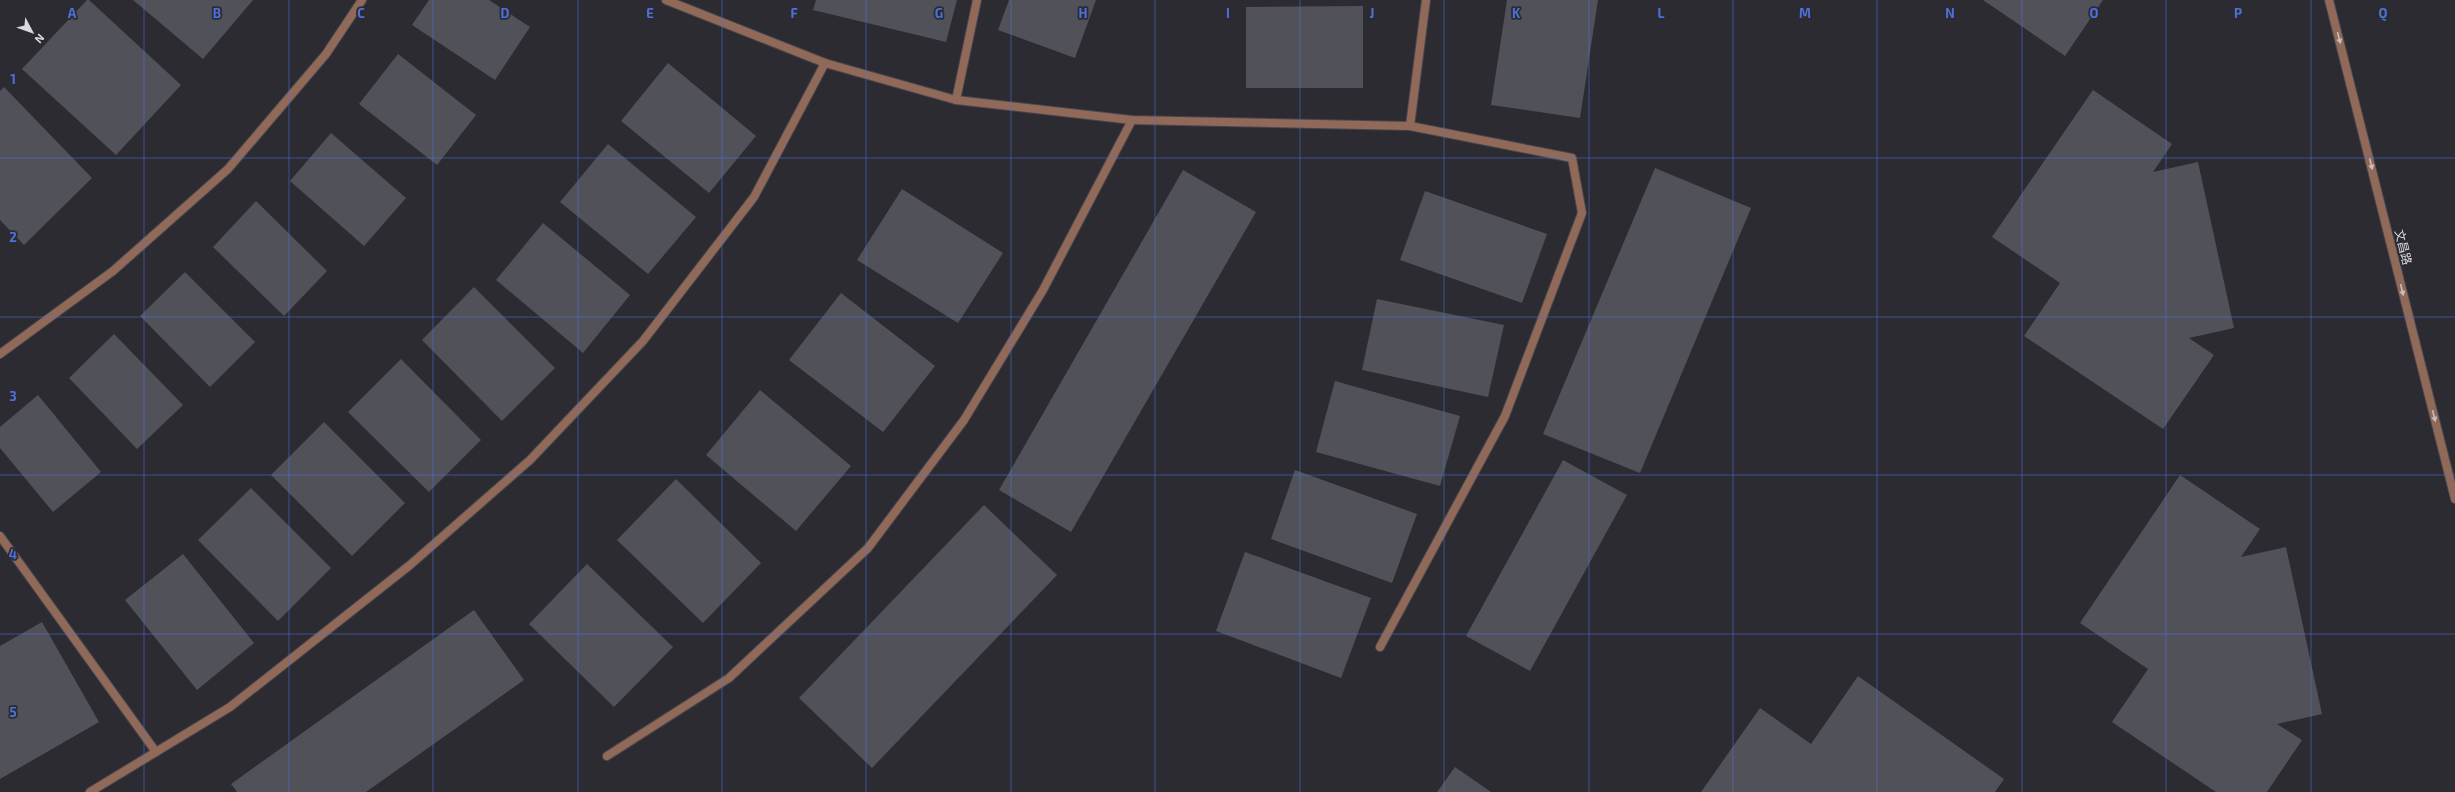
<svg xmlns="http://www.w3.org/2000/svg" width="2455" height="792" viewBox="0 0 2455 792" font-family="'Exo 2','Noto Sans SC',sans-serif">
<rect width="100%" height="100%" fill="#2b2b31"/>
<g fill="#515259">
<polygon points="87,0 89,0 181,85 116,155 22,69"/>
<polygon points="133,0 253,0 203,59"/>
<polygon points="429,0 489,0 530,27 495,80 412,25"/>
<polygon points="816,0 957,0 946,42 813,10"/>
<polygon points="1009,0 1096,0 1075,58 998,30"/>
<polygon points="1507,0 1598,0 1580,118 1491,105"/>
<polygon points="1983,0 2103,0 2065,56"/>
<polygon points="1363,6 1363,88 1246,88 1246,7"/>
<polygon points="398,54 476,115 437,165 359,104"/>
<polygon points="668,63 756,136 709,193 621,121"/>
<polygon points="4,87 92,178 24,245 0,220 0,91"/>
<polygon points="2093,90 2172,144 2153,172 2198,162 2234,328 2189,338 2214,355 2163,429 2024,336 2060,283 1992,237"/>
<polygon points="331,133 406,198 364,246 290,181"/>
<polygon points="608,144 696,217 648,274 560,202"/>
<polygon points="1655,168 1751,208 1640,473 1543,434"/>
<polygon points="1183,170 1256,212 1071,532 999,490"/>
<polygon points="902,189 1003,253 958,323 857,260"/>
<polygon points="1425,191 1547,234 1522,303 1400,260"/>
<polygon points="256,201 327,271 284,316 213,247"/>
<polygon points="543,223 630,295 583,353 496,280"/>
<polygon points="185,272 255,342 210,387 140,316"/>
<polygon points="474,287 555,368 502,421 422,340"/>
<polygon points="841,293 935,366 883,432 789,360"/>
<polygon points="1377,299 1504,325 1488,397 1362,370"/>
<polygon points="114,334 183,405 137,449 69,378"/>
<polygon points="401,359 481,440 429,492 348,412"/>
<polygon points="1335,381 1460,416 1440,486 1316,452"/>
<polygon points="760,390 851,466 796,531 706,455"/>
<polygon points="38,395 101,472 53,512 0,448 0,427"/>
<polygon points="324,422 405,503 352,556 271,475"/>
<polygon points="1563,460 1627,495 1530,671 1466,636"/>
<polygon points="1295,470 1417,514 1392,583 1271,539"/>
<polygon points="2180,475 2260,529 2241,557 2286,547 2322,714 2277,724 2302,740 2267,792 2216,792 2112,722 2148,669 2080,623"/>
<polygon points="676,479 761,563 703,623 617,540"/>
<polygon points="251,488 331,568 278,621 198,540"/>
<polygon points="984,505 1057,575 872,768 799,698"/>
<polygon points="1245,552 1371,598 1341,678 1216,631"/>
<polygon points="183,554 254,643 197,690 125,600"/>
<polygon points="587,564 673,647 614,707 529,624"/>
<polygon points="474,610 524,680 366,792 237,792 231,784"/>
<polygon points="42,622 99,722 0,779 0,646"/>
<polygon points="1858,676 2004,779 1995,792 1701,792 1760,708 1811,744"/>
<polygon points="1455,767 1491,792 1437,792"/>
</g>
<g fill="none" stroke-linecap="round" stroke-linejoin="round">
<g stroke="#47474d" stroke-width="10">
<g id="minor">
<polyline points="666,0 825,63 956,100 1132,120 1410,126 1572,158 1582,213 1505,416 1380,647"/>
<polyline points="956,100 977,0"/>
<polyline points="1410,126 1426,0"/>
<polyline points="0,354 113,271 228,169 326,54 362,0"/>
<polyline points="0,536 156,752"/>
<polyline points="607,756 729,678 868,548 964,420 1043,290 1132,120"/>
<polyline points="90,792 230,707 410,565 530,460 643,341 754,197 825,63"/>
</g>
</g>
<g stroke="#47474d" stroke-width="10">
<polyline id="tertiary" points="2329,0 2455,499"/>
</g>
<use href="#minor" stroke="#916959" stroke-width="8"/>
<use href="#tertiary" stroke="#916959" stroke-width="8"/>
</g>
<defs><path id="oneway-solid" d="M-6-.8H1V-3.2L6.5 0L1 3.2V.8H-6Z"/></defs>
<g fill="#c7bebd">
<use href="#oneway-solid" transform="translate(2339 38) rotate(76)"/>
<use href="#oneway-solid" transform="translate(2371 164) rotate(76)"/>
<use href="#oneway-solid" transform="translate(2402 290) rotate(76)"/>
<use href="#oneway-solid" transform="translate(2434 416) rotate(76)"/>
</g>
<path fill="none" stroke="#4c71da" stroke-width="1" stroke-opacity="0.55" d="M144,0V792M289,0V792M433,0V792M578,0V792M722,0V792M866,0V792M1011,0V792M1155,0V792M1300,0V792M1444,0V792M1589,0V792M1733,0V792M1877,0V792M2022,0V792M2166,0V792M2311,0V792M0,158H2455M0,317H2455M0,475H2455M0,634H2455"/>
<g text-anchor="middle" dominant-baseline="central" stroke-width="3.5" stroke-linejoin="round" paint-order="stroke">
<g font-size="12" fill="#d9dade" stroke="#2b2b31">
<text transform="translate(2404 247) rotate(76)">文昌路</text>
</g>
</g>
<g font-size="13" text-anchor="middle" font-weight="bold" fill="#4c71da" stroke="#2b2b31" stroke-width="3.5" stroke-linejoin="round" paint-order="stroke">
<text x="72" y="18">A</text>
<text x="217" y="18">B</text>
<text x="361" y="18">C</text>
<text x="505" y="18">D</text>
<text x="650" y="18">E</text>
<text x="794" y="18">F</text>
<text x="939" y="18">G</text>
<text x="1083" y="18">H</text>
<text x="1228" y="18">I</text>
<text x="1372" y="18">J</text>
<text x="1516" y="18">K</text>
<text x="1661" y="18">L</text>
<text x="1805" y="18">M</text>
<text x="1950" y="18">N</text>
<text x="2094" y="18">O</text>
<text x="2238" y="18">P</text>
<text x="2383" y="18">Q</text>
<text x="13" y="84">1</text>
<text x="13" y="242">2</text>
<text x="13" y="401">3</text>
<text x="13" y="559">4</text>
<text x="13" y="717">5</text>
</g>
<g transform="translate(32 32) rotate(131)" stroke="#2b2b31" stroke-width="3" paint-order="stroke">
<path d="M0-3L7 15L0 10L-7 15Z" fill="#d9dade"/>
<text y="-6" font-size="11" font-weight="bold" text-anchor="middle" fill="#d9dade">N</text>
</g>
</svg>
